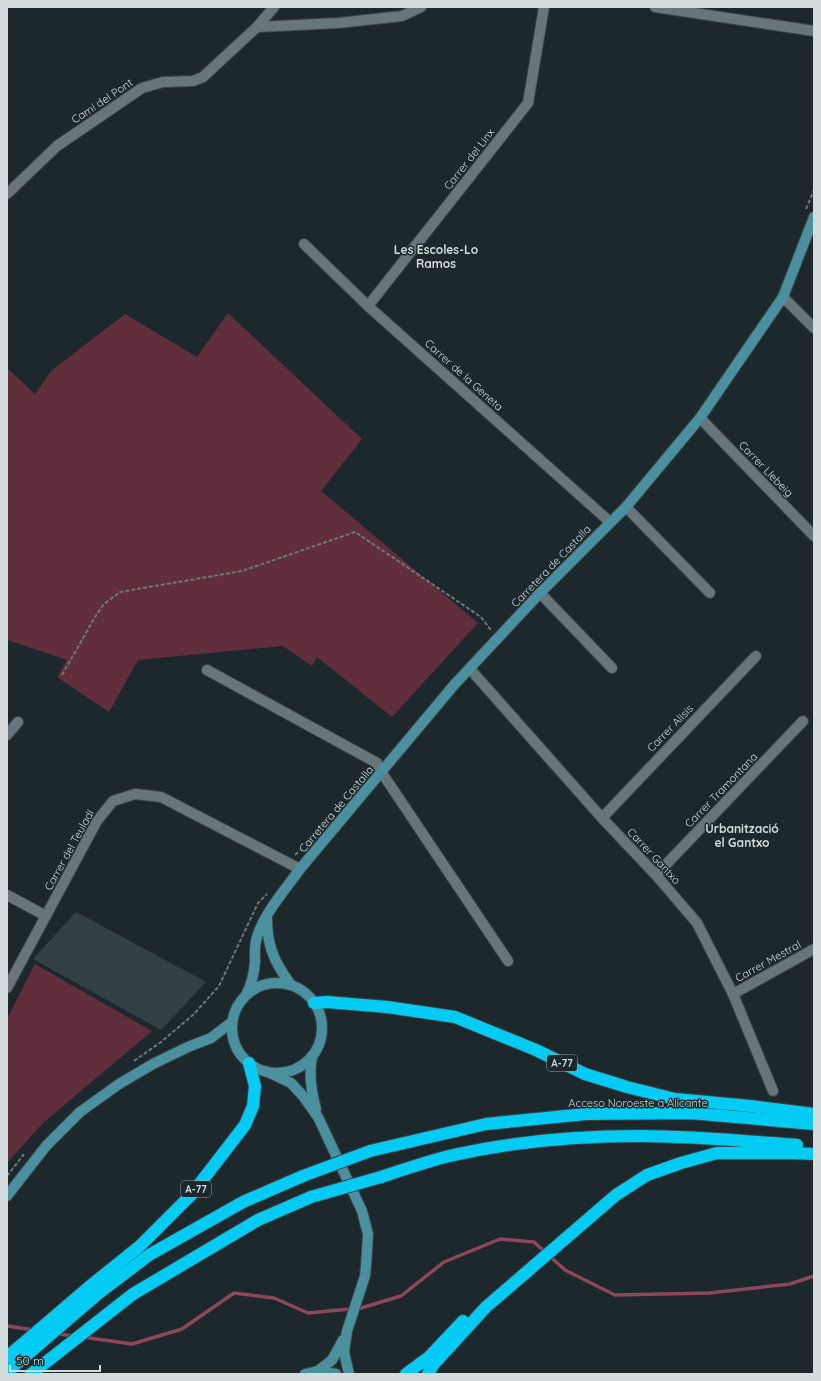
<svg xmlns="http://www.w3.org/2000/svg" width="821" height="1381" viewBox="0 0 821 1381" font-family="Quicksand,sans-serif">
<rect width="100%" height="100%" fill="#1c282c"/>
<g fill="#612e3e">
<polygon points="228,313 362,439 321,491 478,623 392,717 317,657 312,666 283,646 138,660 109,712 57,677 67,660 7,640 7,368 35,394 51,371 125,314 197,357"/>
<polygon points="35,964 152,1031 43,1123 7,1163 7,1019"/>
</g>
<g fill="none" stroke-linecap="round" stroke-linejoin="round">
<g stroke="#8d475d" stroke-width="3.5">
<polyline points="7,1326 34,1330"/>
<polyline points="58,1334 75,1336"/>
<polyline points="83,1337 132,1344 182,1329 234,1293 274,1298 308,1313 361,1308 401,1296 444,1262 500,1239 534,1242 565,1270 615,1295 709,1293 790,1284 814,1276"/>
</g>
</g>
<polygon fill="#334044" points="76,912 206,982 161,1030 33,959"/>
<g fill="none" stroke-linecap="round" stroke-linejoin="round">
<g stroke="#3b4649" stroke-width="12">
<g id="street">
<polyline points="655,7 814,31"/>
<polyline points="257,27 338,23 402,16 421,7"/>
<polyline points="7,194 57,146 142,88 163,82 193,81 203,77 257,27 274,7"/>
<polyline points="304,244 368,306 610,522"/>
<polyline points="783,297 814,328"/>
<polyline points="368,306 528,103 544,7"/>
<polyline points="700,418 814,536"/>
<polyline points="626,507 710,593"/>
<polyline points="540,593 612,668"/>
<polyline points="470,669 602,818 656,875 697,923 733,994 773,1091"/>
<polyline points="207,670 377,763 382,773 508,961"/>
<polyline points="7,735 18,722"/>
<polyline points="602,818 756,656"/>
<polyline points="656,875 803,721"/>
<polyline points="7,895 46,916"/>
<polyline points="7,988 97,821 113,801 135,794 161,797 300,869"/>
<polyline points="733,994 814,949"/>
</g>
</g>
<g stroke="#3b4649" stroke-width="12">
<g id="secondary">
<path d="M267,919C267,947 275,963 291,985"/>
<circle cx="277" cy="1028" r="45"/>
<path d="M246,995C252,984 254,974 255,962C255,954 254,945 257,937C265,912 285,890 300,869L454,685L540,593L626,507L700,418L783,297L814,217"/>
<path d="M312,1056C309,1076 311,1090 316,1109"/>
<polyline points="270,1073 291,1083 303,1096 318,1117 362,1211 368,1234 366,1266 365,1276 347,1331 344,1352 349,1374"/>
<polyline points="7,1196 46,1146 80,1112 119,1084 153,1064 188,1047 211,1038 232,1022"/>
<polyline points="318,1371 332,1360 343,1340"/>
<polyline points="305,1374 318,1371 336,1374"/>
</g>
</g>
<g stroke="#3b4649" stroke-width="14">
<g id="highway">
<polyline points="314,1003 327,1002 387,1007 455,1017 536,1050 585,1074 627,1087 675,1099 750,1106 814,1114"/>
<polyline points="370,1151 486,1124 586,1114 690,1113 814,1124"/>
<path d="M381,1177C402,1170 423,1163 445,1157C508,1142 575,1136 640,1136C692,1136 745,1141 797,1145"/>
<polyline points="7,1357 89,1287 140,1246 191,1195 245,1125 253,1106 255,1086 249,1063"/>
<polyline points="7,1372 99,1293 149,1255 243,1202 303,1176"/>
<polyline points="31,1374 133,1294 258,1220 311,1197"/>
<polyline points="406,1374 429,1357 463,1321"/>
<polyline points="428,1374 433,1365 486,1307 616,1195 647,1175 681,1163 717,1153 791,1153 814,1154"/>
</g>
</g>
<g stroke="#6d777a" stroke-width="2" stroke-dasharray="4 2" stroke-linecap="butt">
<polyline points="806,209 814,190"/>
<polyline points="62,675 95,617 104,604 120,592 242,571 355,532 481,617 491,630"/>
<polyline points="295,855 302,848"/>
<polyline points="134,1061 161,1042 194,1014 219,986 258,903 267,894"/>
<polyline points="7,1176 24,1154"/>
</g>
<use href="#street" stroke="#68767b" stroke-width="10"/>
<use href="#secondary" stroke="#4a909f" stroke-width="10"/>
<use href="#highway" stroke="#04cbf3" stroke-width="12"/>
<g stroke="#3b4649" stroke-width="14" stroke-linecap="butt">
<g id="highway-bridge">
<polyline points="303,1176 370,1151"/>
<polyline points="311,1197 381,1177"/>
</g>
</g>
<use href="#highway-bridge" stroke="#04cbf3" stroke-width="12"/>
</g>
<g text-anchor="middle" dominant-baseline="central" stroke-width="3" stroke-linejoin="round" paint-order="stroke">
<g fill="#1c282c" stroke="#9ca5a8" stroke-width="1">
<rect x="547" y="1055" width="30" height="16" rx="3"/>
<rect x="181" y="1181" width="30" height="16" rx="3"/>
</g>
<g font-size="10" font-weight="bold" fill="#d3dbdd">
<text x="562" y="1063">A-77</text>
<text x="196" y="1189">A-77</text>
</g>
<g font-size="11" fill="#d3dbdd" stroke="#1c282c">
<text transform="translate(102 101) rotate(-34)">Camí del Pont</text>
<text transform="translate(469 159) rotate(-52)">Carrer del Linx</text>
<text transform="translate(464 375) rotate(42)">Carrer de la Geneta</text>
<text transform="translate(766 469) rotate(46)">Carrer Llebeig</text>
<text transform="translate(551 566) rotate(-46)">Carretera de Castalla</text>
<text transform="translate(670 728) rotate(-46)">Carrer Alisis</text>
<text transform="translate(721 790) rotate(-46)">Carrer Tramontana</text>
<text transform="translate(336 809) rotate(-50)">Carretera de Castalla</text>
<text transform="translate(69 850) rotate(-61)">Carrer del Teuladí</text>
<text transform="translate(654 856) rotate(47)">Carrer Gantxo</text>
<text transform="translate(768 961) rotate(-29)">Carrer Mestral</text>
<text x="638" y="1103">Acceso Noroeste a Alicante</text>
</g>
<g font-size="12" font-weight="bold" fill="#d3dbdd" stroke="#1c282c">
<text x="436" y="249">Les Escoles-Lo<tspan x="436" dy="14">Ramos</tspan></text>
<text x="742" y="828">Urbanització<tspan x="742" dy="14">el Gantxo</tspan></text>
</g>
</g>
<rect width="821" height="1381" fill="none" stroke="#d3dbdd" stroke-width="16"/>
<path d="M10 1365v6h90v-6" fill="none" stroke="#d3dbdd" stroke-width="2"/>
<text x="16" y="1365" font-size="12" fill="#d3dbdd" stroke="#1c282c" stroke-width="3" paint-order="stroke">50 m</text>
</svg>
